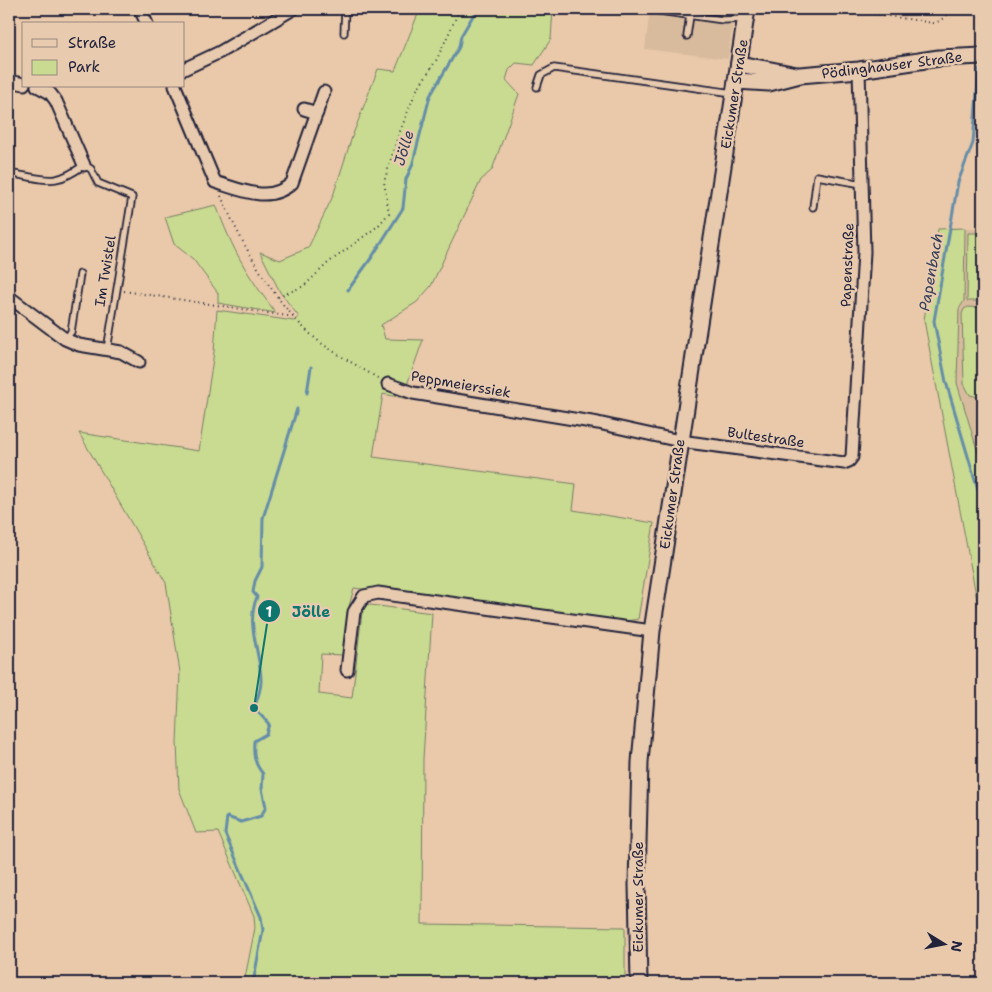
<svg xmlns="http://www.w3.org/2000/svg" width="992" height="992" viewBox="0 0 992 992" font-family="'Shantell Sans',sans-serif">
<rect width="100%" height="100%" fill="#e9c9a9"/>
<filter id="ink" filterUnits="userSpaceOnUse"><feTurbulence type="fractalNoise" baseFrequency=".02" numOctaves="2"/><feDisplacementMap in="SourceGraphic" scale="10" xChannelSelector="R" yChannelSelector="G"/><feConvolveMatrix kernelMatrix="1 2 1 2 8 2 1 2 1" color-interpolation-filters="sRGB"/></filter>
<g filter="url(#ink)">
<g fill="#d8bb9d">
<polygon points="650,9 735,9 728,59 645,49"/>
<polygon points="965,228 983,228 983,461 978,453 957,383 959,309 964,301"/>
</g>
<g fill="#c9db90" stroke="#767e66">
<polygon points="420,9 553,9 551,39 534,65 516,63 509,70 506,80 519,94 492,170 481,180 431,286 417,302 381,325 385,339 423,340 408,382 409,399 383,394 373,457 576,484 573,510 654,523 638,619 621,622 354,588 348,610 343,655 321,654 319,694 352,698 363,604 432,613 423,759 422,924 625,927 625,983 244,983 255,928 254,916 218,832 196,833 179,789 177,743 180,672 166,583 79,433 199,451 214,352 217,310 294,321 299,317 280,292 260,252 280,260 308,248 333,196 352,137 378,69 395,71"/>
<path d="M216,205C233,251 247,275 276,313L218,303V293L193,259L174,244L165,217Z"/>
<polygon points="965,228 964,301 959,309 957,383 978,453 983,461 983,632 924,320 938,229"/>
<polygon points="968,233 983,233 983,301 967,301"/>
<polygon points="968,307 983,308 983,398 970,395 964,384 962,314 964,309"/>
</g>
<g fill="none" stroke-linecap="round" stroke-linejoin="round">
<g stroke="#658da9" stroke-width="3">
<polyline points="979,69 973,143 958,182 934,321 946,382 983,507"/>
<polyline points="348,290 372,257 403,208 406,179 412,166 430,96 459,47 461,36 477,9"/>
<polyline points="307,393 311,367"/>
<path d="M253,983L263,930L261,917L225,834L227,817L241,822L261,816L266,807L262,789L263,774C254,763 253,755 254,741L266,734L269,724L254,708C257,700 261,690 261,681C261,652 245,625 257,597L253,592L255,581L262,567L263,518L297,409"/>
</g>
<g stroke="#22223b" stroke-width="9">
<g id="service">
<polyline points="652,10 723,20 745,19"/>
<polyline points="344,33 345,9"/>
<polyline points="687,36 690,15"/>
<polyline points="537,87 541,75 554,68 733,93"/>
<path d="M13,174C47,179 54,187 84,165L91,169L98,183L132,197L107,350"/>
<polyline points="813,207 817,176 862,184"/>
<polyline points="65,339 71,332 80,274"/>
</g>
</g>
<g stroke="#22223b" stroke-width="15">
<g id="minor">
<polyline points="140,9 147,24"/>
<polyline points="184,69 220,52 293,9"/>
<polyline points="9,81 24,84"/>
<polyline points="37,86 50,93 56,101 84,165"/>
<path d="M175,86L215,182C241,190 270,204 292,183L324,92"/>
<polyline points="304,109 317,113"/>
<polyline points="9,297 65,339 79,345 121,352 139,362"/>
<polyline points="388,384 413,393 598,423 680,441 844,463 849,461 852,457 864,252 859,70"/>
<polyline points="347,670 354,612 364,596 378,593 652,631"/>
</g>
</g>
<g stroke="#22223b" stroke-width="19">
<g id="secondary">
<polyline points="739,64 797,75"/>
<polyline points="736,81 769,83 800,75 859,70 939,58 983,56"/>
<polyline points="639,983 637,884 640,762 652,631 747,9"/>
</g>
</g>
<g stroke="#22223b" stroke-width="2" stroke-dasharray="1 4" stroke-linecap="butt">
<polyline points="860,9 863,12 933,23 940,21 953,9"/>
<path d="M221,196C242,245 278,310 321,343C339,356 360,367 379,379"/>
<polyline points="124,291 294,317"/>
<polyline points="278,297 304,286 328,263 378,226 389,213 384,182 397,139 416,91 437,59 460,9"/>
</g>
<use href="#service" stroke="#e8caaf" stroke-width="5.5"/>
<use href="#minor" stroke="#e8caaf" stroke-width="11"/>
<use href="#secondary" stroke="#e8caaf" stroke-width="15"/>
</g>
</g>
<g text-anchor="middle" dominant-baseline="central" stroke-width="5" stroke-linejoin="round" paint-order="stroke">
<g font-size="14" fill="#22223b" stroke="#e8caaf">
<text transform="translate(892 65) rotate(-7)">Pödinghauser Straße</text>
<text transform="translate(734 94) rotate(-81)">Eickumer Straße</text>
<text transform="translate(847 265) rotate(-88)">Papenstraße</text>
<text transform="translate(105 271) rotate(-81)">Im Twistel</text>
<text transform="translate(461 384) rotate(10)">Peppmeierssiek</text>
<text transform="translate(766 437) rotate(8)">Bultestraße</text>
<text transform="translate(672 494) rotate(-82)">Eickumer Straße</text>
<text transform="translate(638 897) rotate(-90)">Eickumer Straße</text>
</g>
<g font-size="15" font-style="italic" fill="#333d57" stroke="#e8caaf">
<text transform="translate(404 148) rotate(-73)">Jölle</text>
<text transform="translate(931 272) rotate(-80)">Papenbach</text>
</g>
</g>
<path fill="none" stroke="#0f766e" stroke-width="2" d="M254 708L269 611"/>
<g fill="#0f766e" stroke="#e8caaf" stroke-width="2">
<circle cx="254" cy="708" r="5"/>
<circle cx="269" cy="611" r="12"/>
</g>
<g font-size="15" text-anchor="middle" font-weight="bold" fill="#fff">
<text x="269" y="617">1</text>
</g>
<g font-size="15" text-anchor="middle" font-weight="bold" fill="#0f766e" stroke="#e8caaf" stroke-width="5" stroke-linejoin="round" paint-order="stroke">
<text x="311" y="617">Jölle</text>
</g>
<rect width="992" height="992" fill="none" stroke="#e8caaf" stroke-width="30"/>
<rect x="15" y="15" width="962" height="962" fill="none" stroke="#22223b" stroke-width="2" filter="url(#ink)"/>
<rect x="22" y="22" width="162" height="65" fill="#e8caaf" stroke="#998781"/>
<rect x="32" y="39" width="25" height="8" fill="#e8caaf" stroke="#998781"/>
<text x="68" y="48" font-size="15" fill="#22223b">Straße</text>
<rect x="32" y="60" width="25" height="15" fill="#c9db90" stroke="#998781"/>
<text x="68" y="72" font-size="15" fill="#22223b">Park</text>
<g transform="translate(944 944) rotate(100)" stroke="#e8caaf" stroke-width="4" paint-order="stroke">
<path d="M0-4L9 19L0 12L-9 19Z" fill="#22223b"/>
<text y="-8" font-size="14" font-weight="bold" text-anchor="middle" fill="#22223b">N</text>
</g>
</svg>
